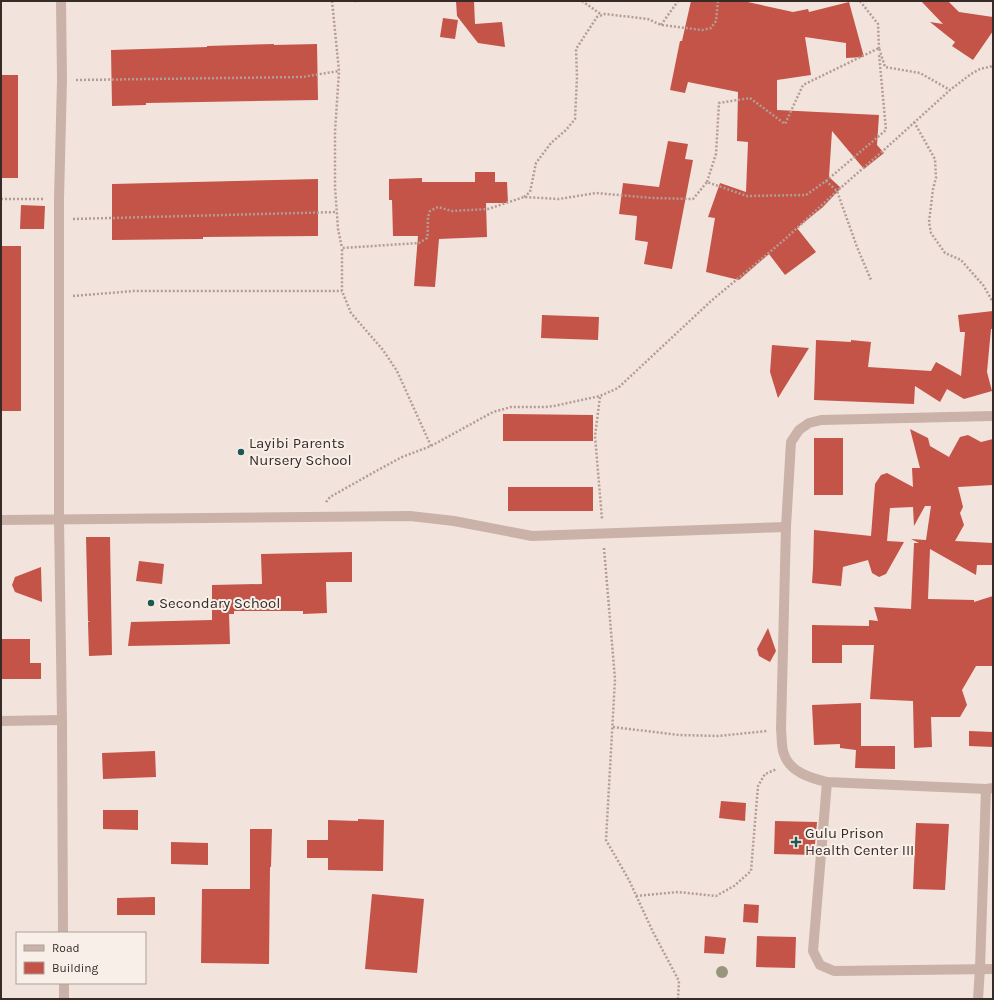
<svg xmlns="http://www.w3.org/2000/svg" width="994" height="1000" viewBox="0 0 994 1000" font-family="Karla,sans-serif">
<rect width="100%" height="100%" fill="#f2e4dc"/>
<g fill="#c45348">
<polygon points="456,1 474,1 475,24 502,22 505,47 478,43 457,16"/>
<polygon points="691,1 743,1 793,12 808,9 809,12 849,2 864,57 846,58 846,43 805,37 811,75 777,80 777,110 879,115 877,145 884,153 864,169 832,131 829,177 841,188 823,207 797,228 816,252 785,275 769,254 739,280 706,272 715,218 708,217 720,183 746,192 748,142 737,141 738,92 688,82 685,93 670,90 680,41 682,41"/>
<polygon points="921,1 948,1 959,12 993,17 993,31 973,60 952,46 955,42 930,22 943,24"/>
<polygon points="443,18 458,20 455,39 440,37"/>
<polygon points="274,44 274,45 317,44 318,100 146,103 146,105 112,106 111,50 207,47 207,46"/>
<rect x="1" y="75" width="17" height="103"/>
<polygon points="668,141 688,144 685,159 693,160 672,269 644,264 648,242 635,240 637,216 619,214 623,183 659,187"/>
<polygon points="475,172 495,172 495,182 507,182 508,203 486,203 487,237 439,239 435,287 414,286 418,236 393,236 392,200 389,200 389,179 422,178 422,182 475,182"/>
<polygon points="318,179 318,236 203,237 203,239 112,240 112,184"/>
<polygon points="21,205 45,206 44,229 20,229"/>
<rect x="1" y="246" width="20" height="165"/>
<polygon points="993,311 993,329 991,329 987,372 992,391 964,399 947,389 940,402 915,386 914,404 814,400 816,340 851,342 851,340 871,342 868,367 931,371 936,362 961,376 965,332 960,332 958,315"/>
<polygon points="542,315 599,317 598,340 541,338"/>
<polygon points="772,345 809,348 778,398 770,372"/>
<polygon points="503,414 593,415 593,441 503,441"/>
<polygon points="910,429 928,438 930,446 949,457 960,437 968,435 981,442 993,439 993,485 958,487 963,507 960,513 964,525 955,541 993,543 993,565 977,565 976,575 930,549 928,599 974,600 974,602 993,596 993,666 976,666 962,690 967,705 960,717 931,717 932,747 914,748 913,701 870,699 874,645 842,645 842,663 812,663 812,625 869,626 869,620 878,621 874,607 911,609 914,543 919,543 911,539 926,540 931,506 925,506 914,526 913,507 890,508 887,541 904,542 886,574 879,577 872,573 868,560 843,567 841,586 812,583 813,568 814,530 871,536 875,484 881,475 887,473 913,487 912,468 920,468"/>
<rect x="814" y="438" width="29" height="57"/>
<rect x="508" y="487" width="85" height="24"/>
<polygon points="86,537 110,537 112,655 89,656 88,622 90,622 88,621"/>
<polygon points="352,552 352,582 326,582 327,613 303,614 303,611 234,611 234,614 229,614 230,644 128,646 131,622 212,620 212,585 262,584 261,554"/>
<polygon points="139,561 164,564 162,584 136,581"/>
<polygon points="41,567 42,602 15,592 12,585 15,577"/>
<polygon points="768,628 776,651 770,662 759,656 757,649"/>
<polygon points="1,639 30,639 30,663 41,663 41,679 2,679"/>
<polygon points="861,703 861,746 895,746 895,769 855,768 856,750 840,748 840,744 814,745 812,705"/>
<polygon points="969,731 993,732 993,747 969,746"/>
<polygon points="155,751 156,777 103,779 102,753"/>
<polygon points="721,801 746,803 745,821 719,818"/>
<polygon points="103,810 138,810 138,830 103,829"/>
<polygon points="358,819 384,820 383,871 328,870 328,858 307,858 307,840 328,840 328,820 358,821"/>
<polygon points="775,821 817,822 814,855 774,854"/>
<polygon points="916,823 949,824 945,890 913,889"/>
<polygon points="250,829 272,829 271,867 270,867 269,964 201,963 202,889 250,889"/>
<polygon points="171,842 208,843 208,865 171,864"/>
<polygon points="372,894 424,899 417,973 365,969"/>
<polygon points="155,897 155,915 117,915 117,898"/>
<polygon points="744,904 759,905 758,923 743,922"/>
<polygon points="705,936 726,938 724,954 704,953"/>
<polygon points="757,936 796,937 795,968 756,967"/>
</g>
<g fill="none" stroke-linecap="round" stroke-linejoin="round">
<g stroke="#b59c93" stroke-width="2.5" stroke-dasharray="2 2" stroke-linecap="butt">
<polyline points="332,1 339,71 335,132 335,187 338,229 342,248"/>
<polyline points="354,1 356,1"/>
<polyline points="582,1 602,15"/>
<polyline points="860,1 878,24 879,49"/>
<polyline points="661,25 678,1"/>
<polyline points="76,80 302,77 339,71"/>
<polyline points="914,122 935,159 936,178 933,189 929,222 931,233 945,253 961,260 983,285 993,302"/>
<polyline points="826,181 886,130 879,54"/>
<polyline points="707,182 716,154 719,103 750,98 785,124 803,85 879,48 885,67 920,73 950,90"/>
<polyline points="524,197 530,192 536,163 551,143 566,130 575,119 577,77 576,49 597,17 605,14 648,19 661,25 702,30 711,28 716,21 718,1"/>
<polyline points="1,199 45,199"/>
<polyline points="73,219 337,212"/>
<polyline points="73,296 134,291 342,291"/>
<polyline points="600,397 595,436 602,519"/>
<path d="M431,446L397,371L383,350L351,313L342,291V248L419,243L427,238C429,228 426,220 430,211L438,207L452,211L488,209L524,197L559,199L596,193L652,198L693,199L707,182L747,196L806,195L826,181L837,191L857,247L871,280"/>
<polyline points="326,502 330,497 378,470 402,457 431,446 493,412 511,407 545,407 554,406 600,396 618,388 711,301 783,241 837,191 885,149 950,90 971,74 980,69 993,66"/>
<polyline points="604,548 615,679 606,840 629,880 653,932 679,981 678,999"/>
<polyline points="613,727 679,735 718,736 767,731"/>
<polyline points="636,896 678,892 716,896 734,886 751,871 758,786 765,774 777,769"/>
</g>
<polyline stroke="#cab2a8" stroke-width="10" points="827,782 813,951 820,965 834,971 993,969"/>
<g stroke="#cab2a8" stroke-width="10">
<polyline points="61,1 62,80 59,199 59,519 62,720 63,933"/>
<path d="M993,416L821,420L809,423L799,430L791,442L786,527L781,729C782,737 781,747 784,754C790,772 810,778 827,782L986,789L993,788"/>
<polyline points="1,520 410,516 454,521 532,536 786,527"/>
<polyline points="1,721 62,720"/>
<polyline points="64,983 64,999"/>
<polyline points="978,999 980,968 986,789"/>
</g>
</g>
<circle fill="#97957c" cx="722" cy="972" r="6"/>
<g fill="#1f5852" stroke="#f9efe9" stroke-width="1.5">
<circle cx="241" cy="452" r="4"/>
<circle cx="151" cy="603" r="4"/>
<path d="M794 836h4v4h4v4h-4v4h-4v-4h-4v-4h4z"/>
</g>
<g text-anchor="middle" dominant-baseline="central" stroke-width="4" stroke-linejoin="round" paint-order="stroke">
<g font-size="15" fill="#372b28" stroke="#f9efe9" text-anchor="start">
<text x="249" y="443">Layibi Parents<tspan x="249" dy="17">Nursery School</tspan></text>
<text x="159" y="603">Secondary School</text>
<text x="805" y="833">Gulu Prison<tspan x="805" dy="17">Health Center III</tspan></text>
</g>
</g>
<rect width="994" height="1000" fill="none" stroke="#372b28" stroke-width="4"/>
<rect x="16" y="932" width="130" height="52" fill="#f9efe9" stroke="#aba19c"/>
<rect x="24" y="945" width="20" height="6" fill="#cab2a8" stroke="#aba19c"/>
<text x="52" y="952" font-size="12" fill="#372b28">Road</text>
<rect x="24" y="962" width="20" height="12" fill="#c45348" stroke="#aba19c"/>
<text x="52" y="972" font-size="12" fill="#372b28">Building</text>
</svg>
